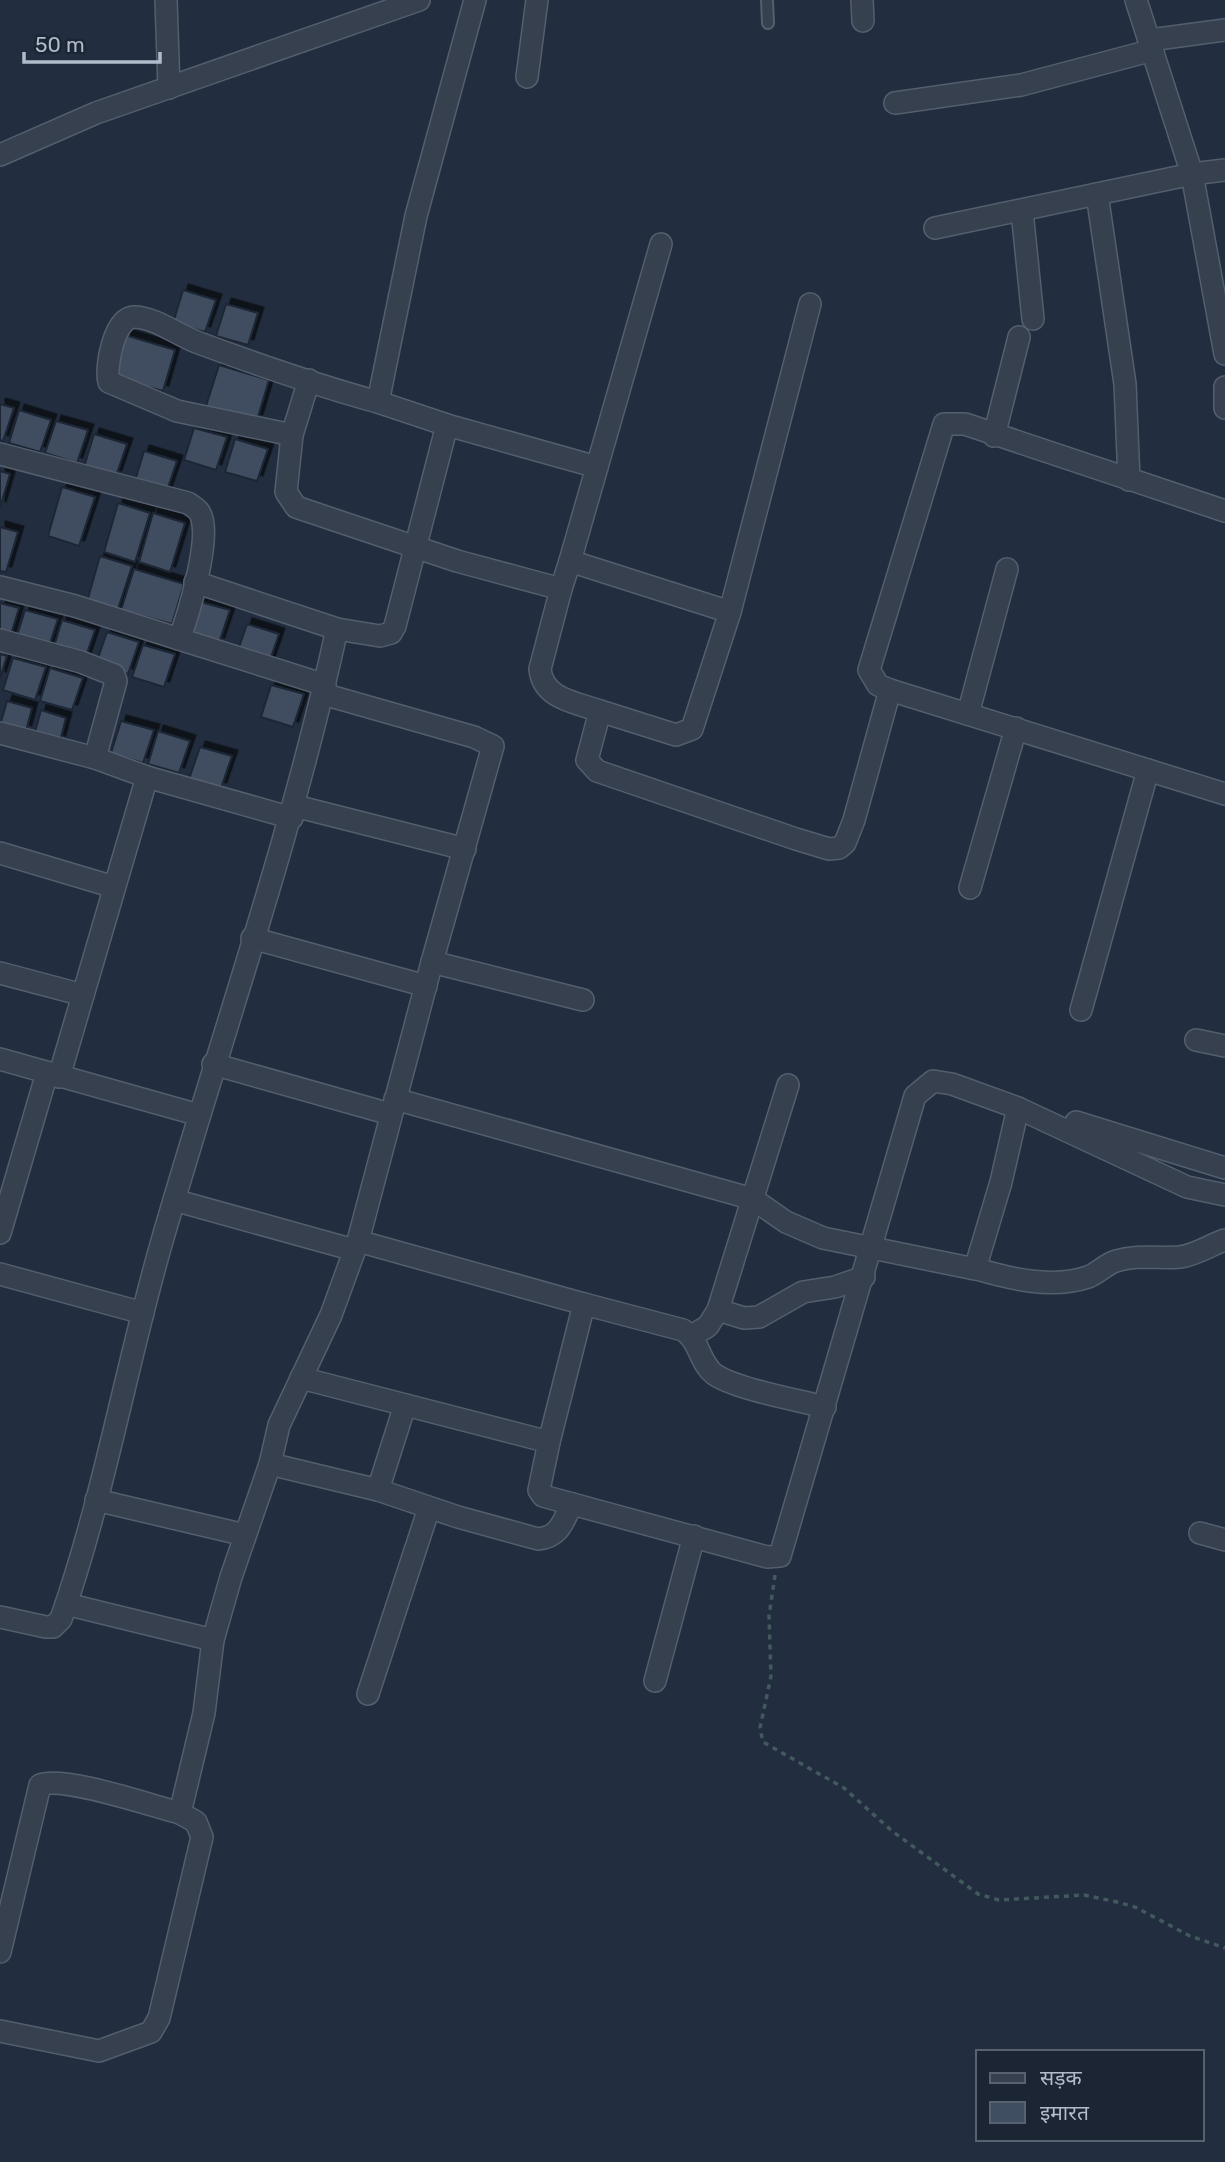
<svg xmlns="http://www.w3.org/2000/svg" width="1225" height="2162" viewBox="0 0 1225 2162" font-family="Rubik,'Noto Sans Devanagari',sans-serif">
<defs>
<filter id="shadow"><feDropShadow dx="5.5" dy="-5.5" stdDeviation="0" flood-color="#0009"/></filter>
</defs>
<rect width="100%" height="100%" fill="#222e3f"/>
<g fill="#404e61" stroke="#1d2736" stroke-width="2" filter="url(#shadow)">
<polygon points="183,290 216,300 205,332 173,323"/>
<polygon points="226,304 258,313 248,345 216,336"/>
<polygon points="125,335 175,350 163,391 112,377"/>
<polygon points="219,365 269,380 257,420 206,406"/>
<polygon points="0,404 14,408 3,441 0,440"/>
<polygon points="19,410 51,420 40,452 9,443"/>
<polygon points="56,421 88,430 77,463 45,453"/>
<polygon points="194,428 227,437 216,470 184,460"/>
<polygon points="94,434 127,444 116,476 84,467"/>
<polygon points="235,439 268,449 257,481 225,472"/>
<polygon points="144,451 177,461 166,493 134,484"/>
<polygon points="0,471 10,474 0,508"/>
<polygon points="62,487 95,497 79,546 48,536"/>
<polygon points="118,503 150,513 135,562 104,552"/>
<polygon points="153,513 185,523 170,572 139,562"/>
<polygon points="0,527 18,532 6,572 0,571"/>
<polygon points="100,556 132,566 116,615 86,605"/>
<polygon points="134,569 184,584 172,624 121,610"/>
<polygon points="197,601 230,610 219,643 187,633"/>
<polygon points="0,603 19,608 9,641 0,638"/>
<polygon points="25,610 58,619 47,652 15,642"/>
<polygon points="62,620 95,630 84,662 52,653"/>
<polygon points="247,624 279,634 268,666 236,656"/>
<polygon points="107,632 139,642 128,674 96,664"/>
<polygon points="143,645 175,654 164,687 132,677"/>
<polygon points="0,654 7,656 0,678"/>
<polygon points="13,658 46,667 35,700 3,690"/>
<polygon points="50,668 83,678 72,710 40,701"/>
<polygon points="271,685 304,694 293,727 261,717"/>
<polygon points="7,701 32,708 26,731 1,722"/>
<polygon points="41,710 66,718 60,741 35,732"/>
<polygon points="121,721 154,730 143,763 111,753"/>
<polygon points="158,731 190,741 179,773 148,764"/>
<polygon points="200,747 232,756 221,788 189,779"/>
</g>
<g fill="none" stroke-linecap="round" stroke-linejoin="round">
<g stroke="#545e6d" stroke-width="14">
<polyline id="service" points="767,0 768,23"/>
</g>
<g stroke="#545e6d" stroke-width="24">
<g id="minor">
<polyline points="166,0 169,88"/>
<polyline points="862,0 863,21"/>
<polyline points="1136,0 1192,174 1225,170"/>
<polyline points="1150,40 1225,30"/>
<polyline points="527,77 537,0"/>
<polyline points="895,103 1021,85 1153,50"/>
<polyline points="0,155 96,113 419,0"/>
<polyline points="1097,194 1125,384 1129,480"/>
<polyline points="1022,211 1033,319"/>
<polyline points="935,228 1192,174 1225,354"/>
<path d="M309,380L292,435L177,411L109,382C105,367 114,318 134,317C155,317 179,336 199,343C256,364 319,386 378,402"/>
<polyline points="1225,387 1225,408"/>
<polyline points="447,425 597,467 570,561"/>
<path d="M292,435L286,492L296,507L457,561L561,589L540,669C543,699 575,702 600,711L587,760L597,771L796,839L829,849L839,848L845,843L854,820L890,690"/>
<polyline points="994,436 1019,337"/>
<path d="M0,454L188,503C195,508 200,510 202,519C209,544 189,614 179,639L75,606L0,587"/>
<polyline points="597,467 661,244"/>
<polyline points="1225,511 965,424 944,424 869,670 878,685 890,690 1225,794"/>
<polyline points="195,582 337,629"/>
<polyline points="561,589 570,561 730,612 692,729 676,735 600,711"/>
<polyline points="730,612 810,304"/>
<polyline points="179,639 325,685"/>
<polyline points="0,640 81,662 114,675 116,681 95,758"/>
<polyline points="323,694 474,737 493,746 432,962"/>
<polyline points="968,714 1007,569"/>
<polyline points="0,733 95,758 147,777"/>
<polyline points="295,806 465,849"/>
<polyline points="0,853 114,887"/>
<polyline points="970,888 1016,728"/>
<polyline points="252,938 426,986"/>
<polyline points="0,973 83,995"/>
<polyline points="1081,1010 1148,770"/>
<polyline points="1196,1040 1225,1046"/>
<polyline points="0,1059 199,1115"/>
<polyline points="213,1064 390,1114"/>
<polyline points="59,1077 147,777 292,818"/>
<polyline points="395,1099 753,1199 786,1222 823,1238 975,1269 1001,1182 1018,1108"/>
<polyline points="1076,1122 1225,1168"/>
<polyline points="174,1200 354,1250"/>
<polyline points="0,1233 47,1073"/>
<path d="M977,1269C1011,1279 1052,1289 1088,1277C1098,1273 1106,1264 1116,1261C1138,1254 1159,1259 1180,1257C1196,1255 1210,1245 1225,1240"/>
<polyline points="0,1274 143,1313"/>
<path d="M584,1304L683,1330C700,1341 699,1362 714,1374C735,1389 798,1400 825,1407"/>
<polyline points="718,1310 788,1085"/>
<polyline points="692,1336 708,1326 718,1310 744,1318 759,1317 803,1292 835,1287 864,1277"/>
<polyline points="301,1378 549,1442 584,1304 358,1241"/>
<polyline points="549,1442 539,1490 543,1496 767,1557 780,1556 915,1096 933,1081 952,1084 1018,1108 1187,1187 1225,1195"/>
<path d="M270,1464L378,1490L458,1517L538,1539C560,1537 563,1521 572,1504"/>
<polyline points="378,1490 405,1405"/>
<polyline points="96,1500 245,1535"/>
<polyline points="1200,1533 1225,1540"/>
<polyline points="66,1604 213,1640"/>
<path d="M0,1617L46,1627H53L61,1619C104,1496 126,1366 162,1241C221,1037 292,836 337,629L380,636L391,633L395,626L447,425L378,402L416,216L475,0"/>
<polyline points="655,1681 694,1536"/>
<polyline points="368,1694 429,1508"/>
<path d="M0,1952L40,1785C63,1775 152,1806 180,1813L204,1713L213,1640L231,1577L270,1464L279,1425L331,1315L358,1241L432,962L583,1000"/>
<polyline points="0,2031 99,2051 151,2032 159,2018 202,1837 196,1822 180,1813"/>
</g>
</g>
<polyline stroke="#42595d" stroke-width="3.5" stroke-dasharray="5 5" stroke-linecap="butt" points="775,1575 769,1616 771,1676 760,1728 763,1742 844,1788 892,1831 978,1894 999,1900 1084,1895 1117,1902 1135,1907 1190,1936 1225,1948"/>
<use href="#service" stroke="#36404f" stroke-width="10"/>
<use href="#minor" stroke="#36404f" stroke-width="21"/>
</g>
<rect x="976" y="2050" width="228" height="91" fill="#1b2534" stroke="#576170" stroke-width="2"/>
<rect x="990" y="2073" width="35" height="10" fill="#36404f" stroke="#576170" stroke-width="2"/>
<text x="1040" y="2085" font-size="21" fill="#b2bbca">सड़क</text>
<rect x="990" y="2102" width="35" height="21" fill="#404e61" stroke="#576170" stroke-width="2"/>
<text x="1040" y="2120" font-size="21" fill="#b2bbca">इमारत</text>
<path d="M24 52v10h136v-10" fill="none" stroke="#b2bbca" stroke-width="3.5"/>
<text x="35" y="52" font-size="21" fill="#b2bbca" stroke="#1b2534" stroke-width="5" paint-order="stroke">50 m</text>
</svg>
